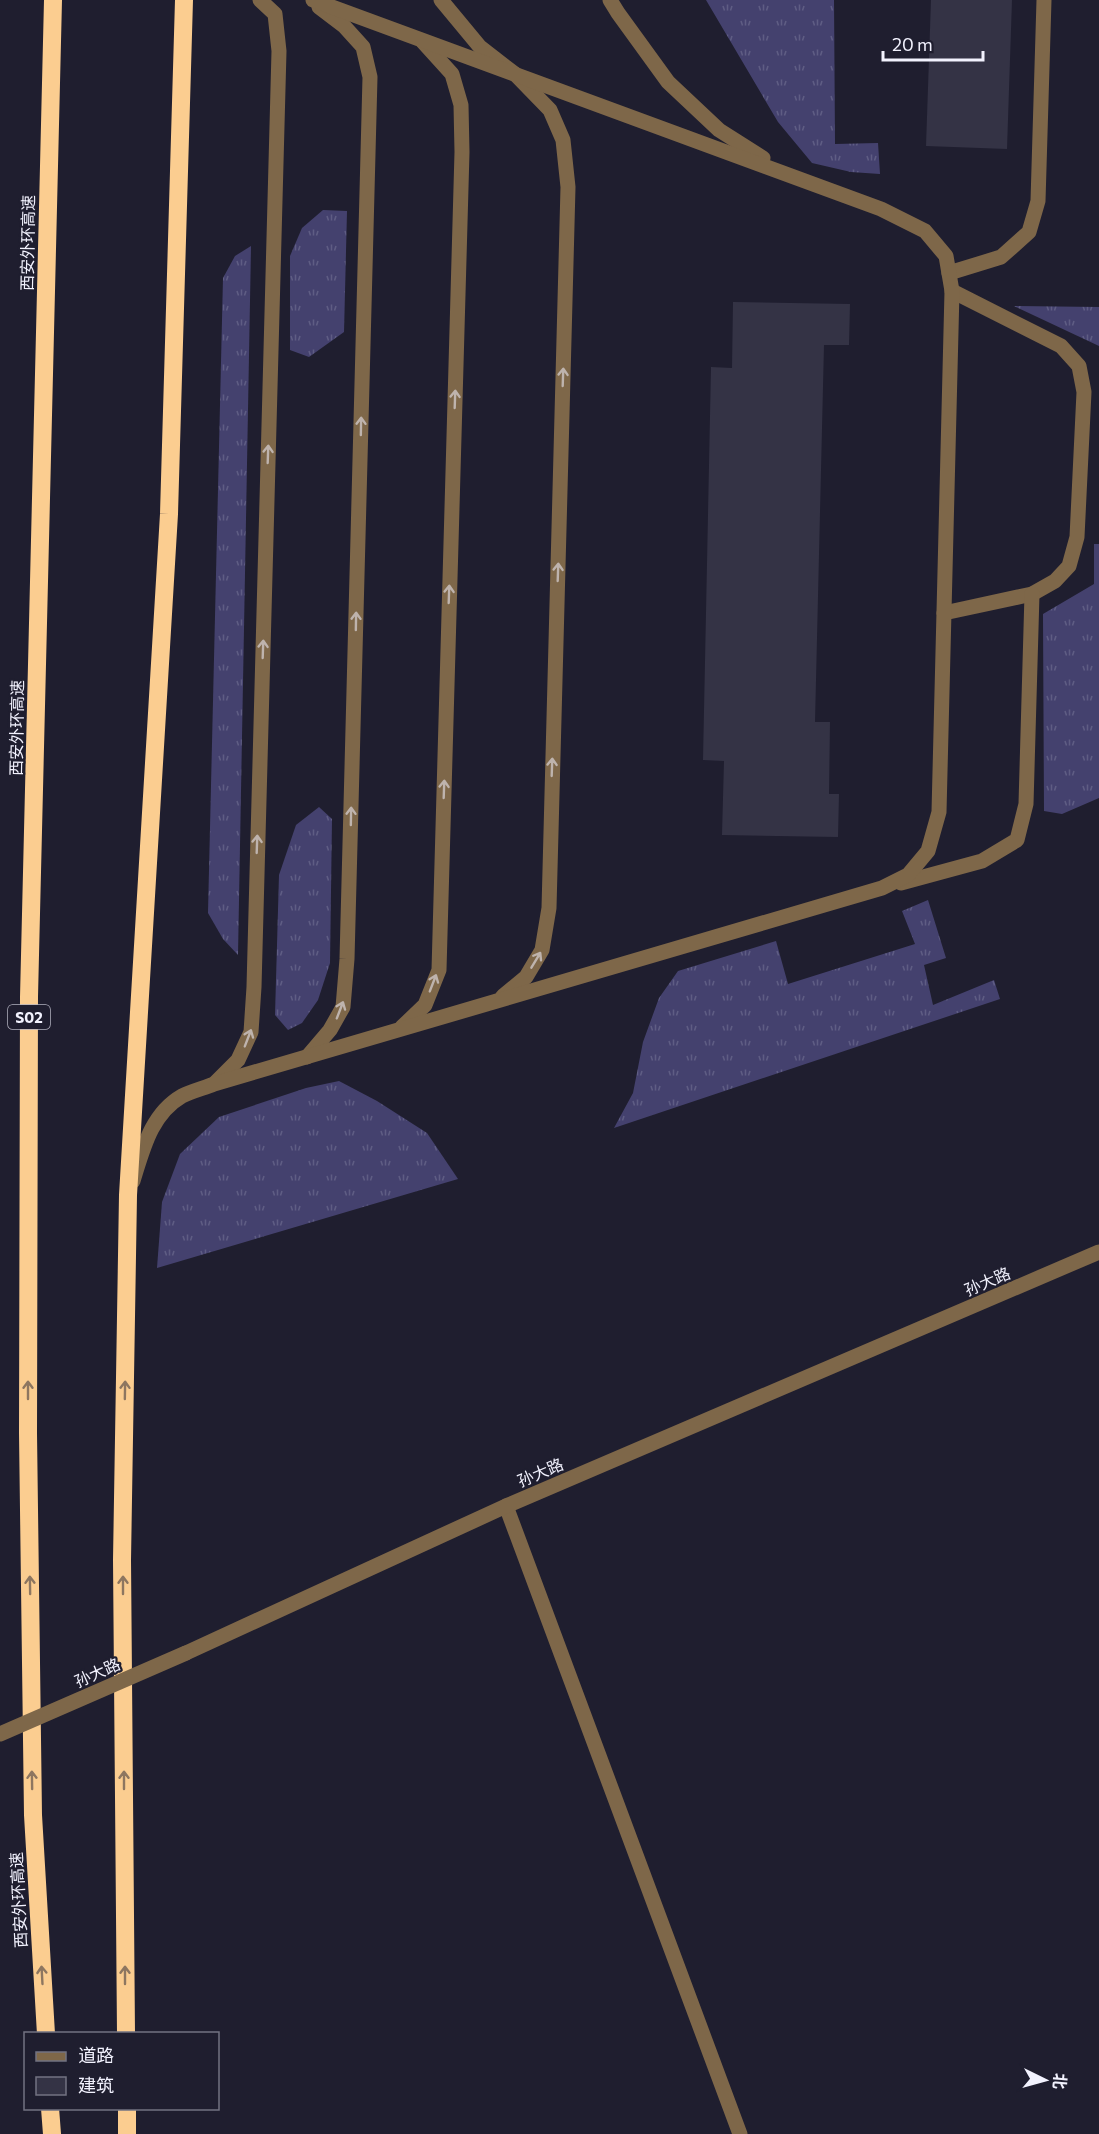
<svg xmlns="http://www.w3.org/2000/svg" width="1099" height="2134" viewBox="0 0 1099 2134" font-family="Commissioner,'Noto Sans SC',sans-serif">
<defs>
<pattern id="grass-tufts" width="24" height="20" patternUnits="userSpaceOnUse" patternTransform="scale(1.5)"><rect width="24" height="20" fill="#44416e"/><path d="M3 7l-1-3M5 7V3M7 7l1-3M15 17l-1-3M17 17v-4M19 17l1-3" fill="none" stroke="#5f5d84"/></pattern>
</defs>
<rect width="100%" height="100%" fill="#1f1e2f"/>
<g fill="url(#grass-tufts)">
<polygon points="706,0 834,0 835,144 878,143 880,174 851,172 812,163 778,122"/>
<polygon points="323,210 347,211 344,332 309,357 290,350 290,256 302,228"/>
<polygon points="251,246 238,955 223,939 208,913 223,278 235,256"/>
<polygon points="1014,306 1099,307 1099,346"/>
<polygon points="1094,544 1099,544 1099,798 1062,814 1044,811 1043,614 1094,584"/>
<polygon points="319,807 332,819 330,963 318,1000 302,1023 288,1030 275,1015 279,875 296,825"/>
<polygon points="928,900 946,958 924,965 933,1005 994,980 1000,999 614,1128 633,1093 643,1042 659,998 678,971 776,941 788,984 915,944 902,911"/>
<polygon points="339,1081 377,1101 427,1133 458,1179 157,1268 162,1202 180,1154 219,1117 306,1088"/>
</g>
<g fill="#343345">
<polygon points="931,0 1012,0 1007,149 926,146"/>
<polygon points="733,302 850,304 849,345 824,345 815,722 830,722 829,794 839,794 838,837 722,835 724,761 703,760 711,367 732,368"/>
</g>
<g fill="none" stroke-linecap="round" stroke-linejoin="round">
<g stroke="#7e6749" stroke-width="15">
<polyline points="441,0 480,47 515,74 550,110 563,140 568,187 549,908 542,950 526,977 503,996"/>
<polyline points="610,0 618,13 668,82 719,130 763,158"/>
<polyline points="949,273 1001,257 1029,232 1038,201 1044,0"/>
<polyline points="944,613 1032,594 1055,581 1069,566 1077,537 1084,392 1079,366 1061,346 952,291"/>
<polyline points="901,883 982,861 1017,840 1026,804 1032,594"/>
<polyline points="402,1027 425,1005 439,970 462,152 461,105 452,74 423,42"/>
<polyline points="307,1057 330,1030 343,1007 347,959 370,77 363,47 344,26 319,7"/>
<polyline points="216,1082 238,1060 251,1032 254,987 279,51 275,14 260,0"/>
<path d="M133,1181C143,1149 151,1114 182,1096C192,1091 204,1088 214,1084L882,888L908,875L928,851L939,812L952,291L946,256L925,231L881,209L313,0"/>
<polyline points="506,1506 740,2134"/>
<polyline points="186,1653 506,1506 1099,1252"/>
</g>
<g stroke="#fbcd90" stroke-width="18">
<polyline points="46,2034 33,1815 28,1433 29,997 53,0"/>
<polyline points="126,2034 122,1560 128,1195 169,514 184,0"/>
<polyline points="50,2108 52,2134"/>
<polyline points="127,2108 127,2134"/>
</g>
<polyline stroke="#7e6749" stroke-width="15" points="0,1734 186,1653"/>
</g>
<defs><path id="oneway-shaft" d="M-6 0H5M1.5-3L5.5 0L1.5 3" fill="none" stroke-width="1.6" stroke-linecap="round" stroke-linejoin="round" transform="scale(1.5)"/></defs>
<g stroke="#beb3ad">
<use href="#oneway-shaft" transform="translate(563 377) rotate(-88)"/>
<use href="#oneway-shaft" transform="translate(455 399) rotate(-88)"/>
<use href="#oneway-shaft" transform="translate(361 426) rotate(-89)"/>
<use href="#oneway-shaft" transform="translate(268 454) rotate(-88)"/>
<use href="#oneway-shaft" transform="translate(558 572) rotate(-88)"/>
<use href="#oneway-shaft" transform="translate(449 594) rotate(-88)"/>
<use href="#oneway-shaft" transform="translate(356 621) rotate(-89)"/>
<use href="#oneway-shaft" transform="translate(263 649) rotate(-88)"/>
<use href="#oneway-shaft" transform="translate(552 767) rotate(-88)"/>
<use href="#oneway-shaft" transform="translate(444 789) rotate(-88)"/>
<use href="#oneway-shaft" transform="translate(351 816) rotate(-89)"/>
<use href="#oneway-shaft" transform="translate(257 844) rotate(-88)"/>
<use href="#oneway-shaft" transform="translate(536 960) rotate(-59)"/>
<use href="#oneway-shaft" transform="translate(433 983) rotate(-69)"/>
<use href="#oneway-shaft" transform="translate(340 1010) rotate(-69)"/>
<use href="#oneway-shaft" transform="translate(248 1038) rotate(-69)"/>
</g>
<g stroke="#8d7660">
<use href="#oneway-shaft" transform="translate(28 1390) rotate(-90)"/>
<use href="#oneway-shaft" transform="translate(125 1390) rotate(-89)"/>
<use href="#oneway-shaft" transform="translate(30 1585) rotate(-91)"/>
<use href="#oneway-shaft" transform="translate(123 1585) rotate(-90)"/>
<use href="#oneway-shaft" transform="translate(32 1780) rotate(-91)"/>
<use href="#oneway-shaft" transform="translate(124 1780) rotate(-90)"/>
<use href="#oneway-shaft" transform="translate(42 1975) rotate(-93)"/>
<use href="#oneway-shaft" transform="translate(125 1975) rotate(-90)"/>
</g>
<g text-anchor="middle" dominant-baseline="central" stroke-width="4.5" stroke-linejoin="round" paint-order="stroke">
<rect fill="#1f1e2f" stroke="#b3b2c0" stroke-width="1.5" x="8" y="1005" width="42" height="24" rx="4.5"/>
<g font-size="15" font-weight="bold" fill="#f2f2fe">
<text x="29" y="1017">S02</text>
</g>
<g font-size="16" fill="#f2f2fe" stroke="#1f1e2f">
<text transform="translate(27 243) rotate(-89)">西安外环高速</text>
<text transform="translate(16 728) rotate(-89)">西安外环高速</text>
<text transform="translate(987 1281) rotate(-23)">孙大路</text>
<text transform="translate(540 1472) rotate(-23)">孙大路</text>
<text transform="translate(97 1672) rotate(-24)">孙大路</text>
<text transform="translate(18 1900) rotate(-93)">西安外环高速</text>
</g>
</g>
<rect x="24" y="2032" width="195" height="78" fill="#1f1e2f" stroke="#737382" stroke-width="1.5"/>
<rect x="36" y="2052" width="30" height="9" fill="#7e6749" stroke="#737382" stroke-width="1.5"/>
<text x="78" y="2062" font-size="18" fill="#f2f2fe">道路</text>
<rect x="36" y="2077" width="30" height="18" fill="#343345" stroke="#737382" stroke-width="1.5"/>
<text x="78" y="2092" font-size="18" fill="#f2f2fe">建筑</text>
<g transform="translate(1045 2080) rotate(95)" stroke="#1f1e2f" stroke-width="4.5" paint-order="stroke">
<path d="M0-4.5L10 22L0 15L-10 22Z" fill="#f2f2fe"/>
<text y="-9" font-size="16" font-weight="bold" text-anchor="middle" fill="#f2f2fe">北</text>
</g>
<path d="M883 51v9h100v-9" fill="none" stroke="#f2f2fe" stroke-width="3"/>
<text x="892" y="51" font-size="18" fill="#f2f2fe" stroke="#1f1e2f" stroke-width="4.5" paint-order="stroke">20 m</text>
</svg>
